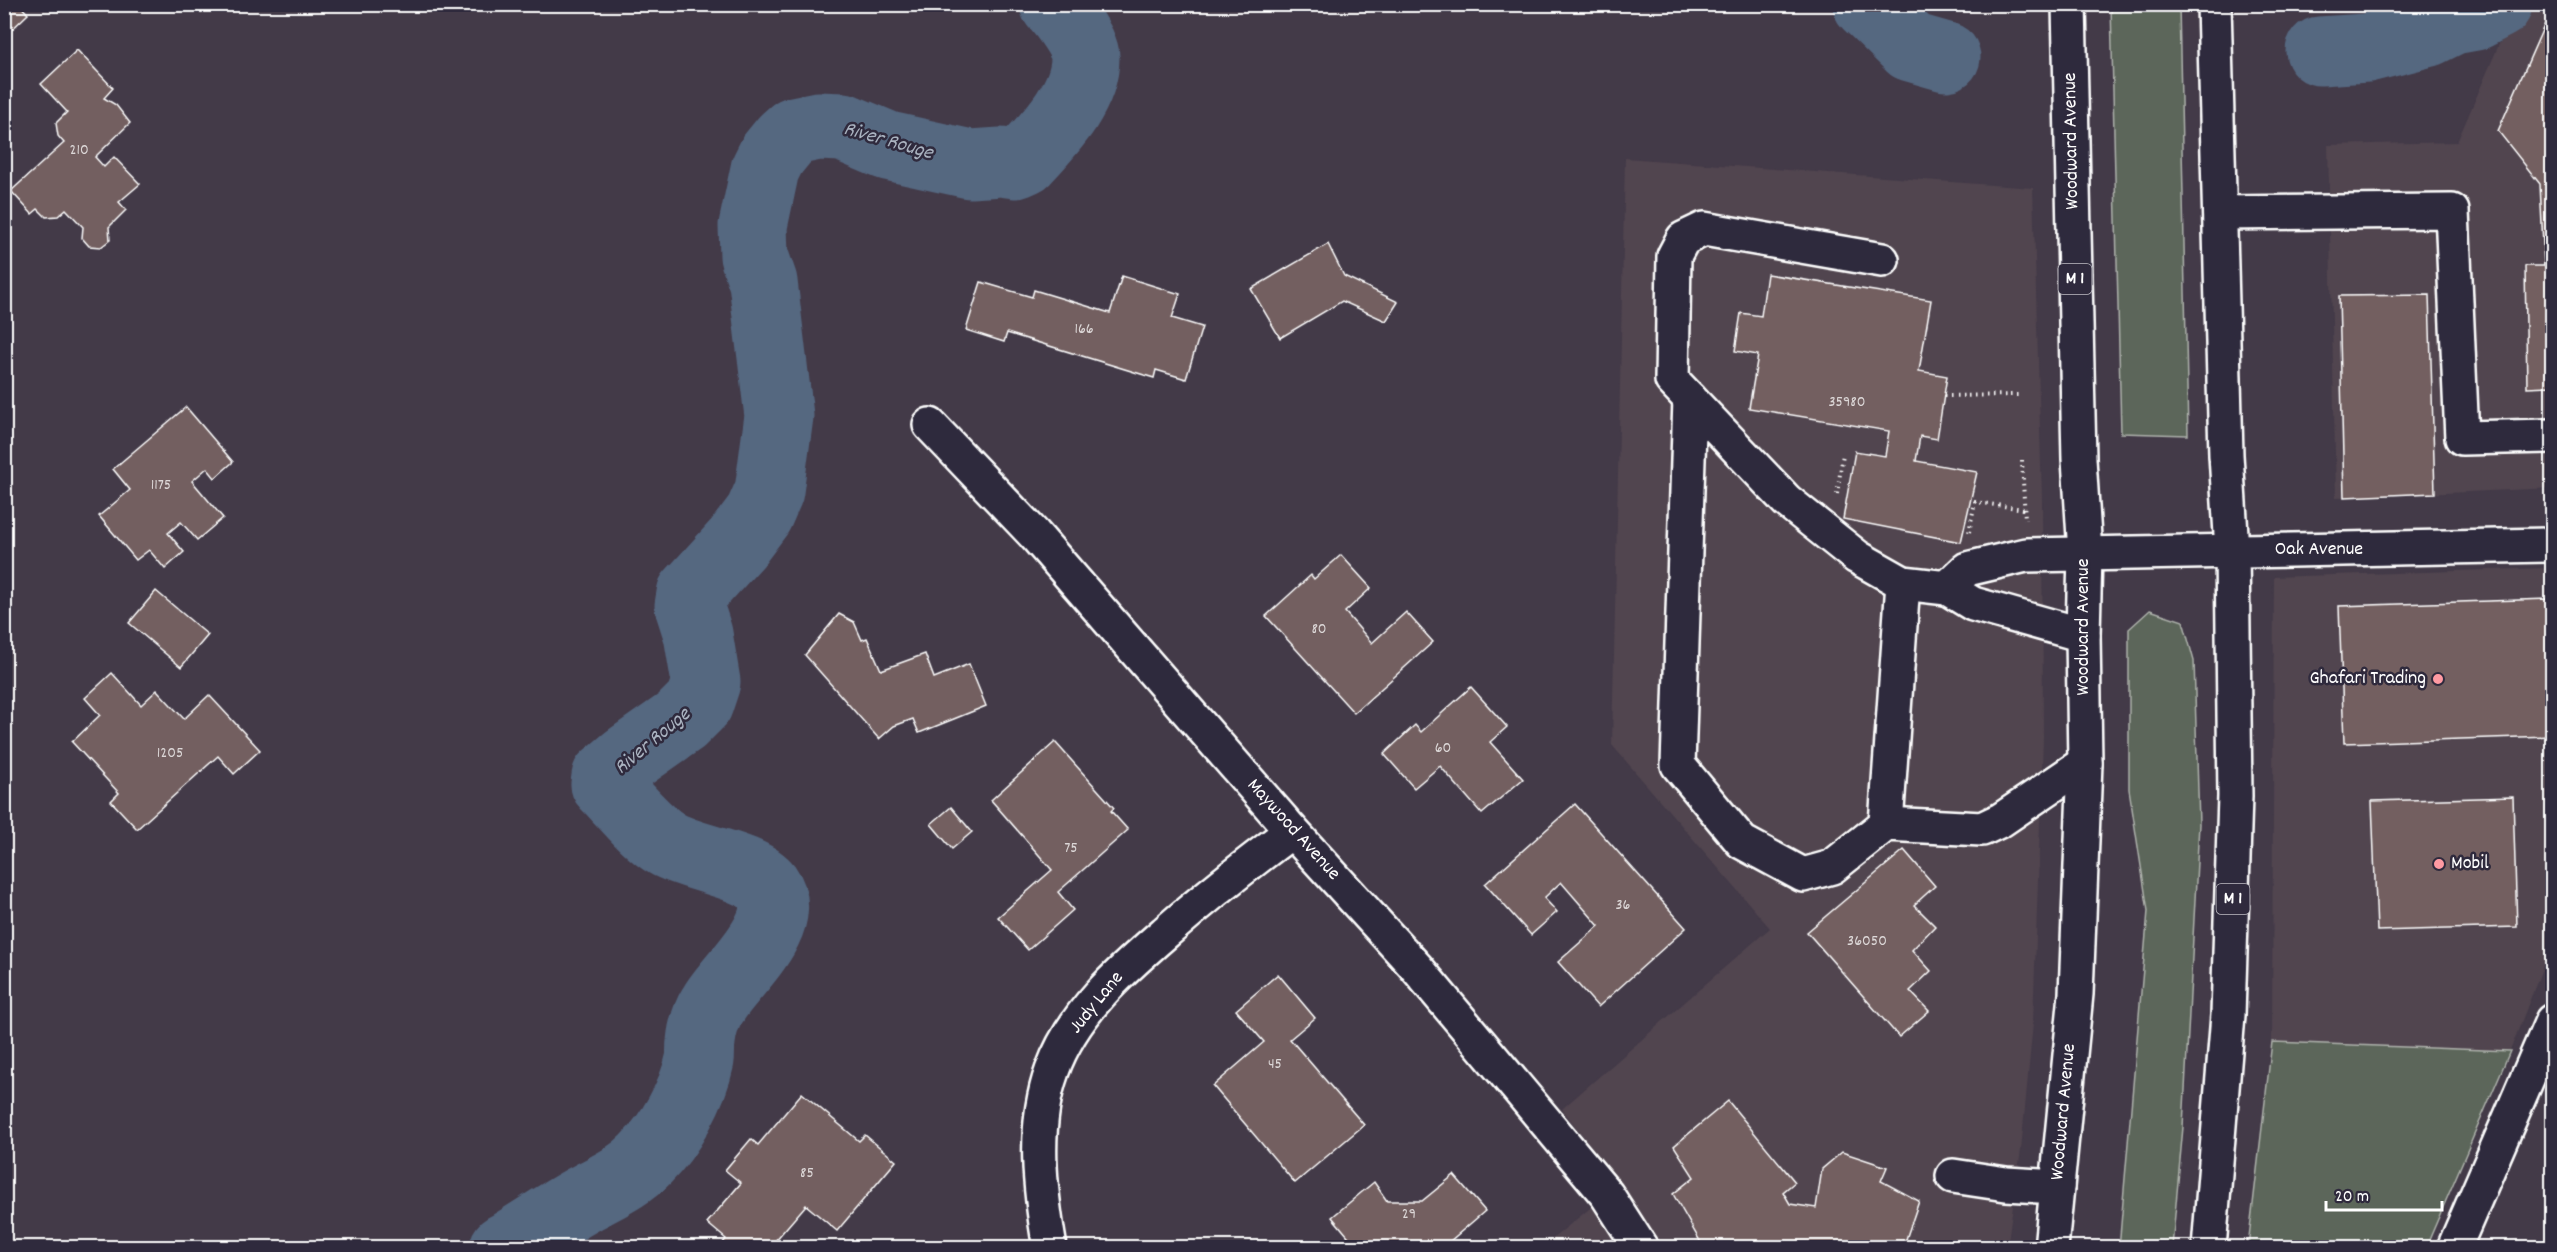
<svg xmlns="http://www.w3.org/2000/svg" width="2557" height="1252" viewBox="0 0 2557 1252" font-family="Dekko,sans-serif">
<rect width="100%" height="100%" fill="#433a48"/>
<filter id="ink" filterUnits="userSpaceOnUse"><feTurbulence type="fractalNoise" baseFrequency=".0167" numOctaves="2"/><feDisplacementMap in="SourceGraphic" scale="12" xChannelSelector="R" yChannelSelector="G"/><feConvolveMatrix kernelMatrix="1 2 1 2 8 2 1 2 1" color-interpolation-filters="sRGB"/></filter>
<g filter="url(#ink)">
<g fill="#51454f">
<polygon points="2516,5 2552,5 2552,488 2336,498 2328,145 2457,142"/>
<polygon points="1625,158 2033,188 2042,499 2043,738 2033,1023 2021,1150 2007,1247 1541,1248 1620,1184 1562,1109 1770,928 1612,745"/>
<polygon points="2552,568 2552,943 2510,1051 2272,1042 2274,577"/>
</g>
<g fill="#5c665a" stroke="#aeb2ac" stroke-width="1.5">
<polygon points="2111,5 2179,5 2188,435 2121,433"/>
<polygon points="2150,610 2183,621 2194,661 2199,824 2183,1127 2172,1247 2119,1248 2148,911 2129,789 2129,629"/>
<polygon points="2272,1042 2510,1051 2426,1247 2248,1247"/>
</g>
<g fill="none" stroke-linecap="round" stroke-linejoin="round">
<g stroke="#546780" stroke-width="69">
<polyline points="1867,4 1911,47 1946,57"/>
<polyline points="2320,51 2367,48 2429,32 2453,20 2475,16 2498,4"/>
<path d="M504,1248C530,1233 555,1215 582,1200C605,1187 628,1178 646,1159C670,1135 693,1093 700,1060C701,1054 700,1048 701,1042C702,1029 707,1013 714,1003C731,974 794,924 767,886C752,866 691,858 667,844C645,831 623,802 605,784L606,777L627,759L681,721L699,703L706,682L698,634L689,606L691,594L738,542L759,514L769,491L779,416L763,282L754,256L753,226L765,169L772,155L785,139L794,131L818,126L843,127L888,146L970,164L1001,162L1016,164L1025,160C1050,133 1086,96 1085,56C1085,43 1063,15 1054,4"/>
</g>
</g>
<g fill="#735f60" stroke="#fff" stroke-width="1.5">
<polygon points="4,4 19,4 28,14 4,37"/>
<polygon points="2552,15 2552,386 2527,387 2525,266 2544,266 2540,184 2498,131 2547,19"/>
<polygon points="77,50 113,88 104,98 116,105 130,123 95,157 104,167 114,157 140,184 119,202 126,210 109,227 110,240 101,247 89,246 82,238 83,227 66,209 58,216 46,217 38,209 32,214 11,191 64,143 58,136 56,123 67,112 41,84"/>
<polygon points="1328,244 1344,276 1398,302 1386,321 1342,301 1280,338 1251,289"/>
<polygon points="1767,274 1931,300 1919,371 1947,376 1937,439 1920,436 1916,461 1977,472 1961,542 1843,519 1855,451 1885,456 1889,431 1749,408 1758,355 1735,351 1741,313 1761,316"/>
<polygon points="1122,276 1180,294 1172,318 1202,327 1186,379 1156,370 1154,378 1007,333 1004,342 966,330 981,282 1032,297 1034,290 1110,313"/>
<polygon points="2429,295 2435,493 2344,497 2339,296"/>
<polygon points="186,407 233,462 215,478 207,468 192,481 223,518 197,540 181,522 168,533 184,552 165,569 149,550 136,560 99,516 130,490 113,469"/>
<polygon points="1341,555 1371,588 1345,612 1372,643 1406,612 1433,642 1354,713 1266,616 1311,575 1314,579"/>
<polygon points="156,591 208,635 181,667 129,623"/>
<polygon points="2552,599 2552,736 2344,743 2339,606"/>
<polygon points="839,614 854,622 862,640 867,638 881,670 925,654 934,678 969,664 986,706 919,733 913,719 894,726 879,739 805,655"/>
<polygon points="112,673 141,705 157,690 184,719 209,695 260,750 234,774 218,756 137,829 111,801 119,793 72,742 100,715 85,698"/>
<polygon points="1471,687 1507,727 1490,742 1523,779 1482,814 1440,766 1414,788 1384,754 1415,725 1421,732"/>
<polygon points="1055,742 1114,808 1111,811 1128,830 1058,892 1073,910 1028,950 998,917 1052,870 991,800"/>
<polygon points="2513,797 2517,927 2377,931 2372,801"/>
<polygon points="1575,804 1686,928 1598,1007 1558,962 1599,926 1561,882 1544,898 1557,912 1531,935 1485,884"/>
<polygon points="951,807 972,832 952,849 931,824"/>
<polygon points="1904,850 1935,886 1914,905 1935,926 1912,950 1931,971 1910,991 1929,1011 1899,1037 1807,932"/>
<polygon points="1278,974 1315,1018 1290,1039 1364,1125 1295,1183 1213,1086 1264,1042 1236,1010"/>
<polygon points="802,1093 859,1141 865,1135 896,1161 837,1231 806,1205 769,1248 719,1248 726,1239 707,1223 741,1183 725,1170 751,1139 758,1145"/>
<polygon points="1728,1101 1795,1182 1783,1192 1790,1204 1816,1208 1822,1169 1842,1152 1887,1167 1881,1181 1919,1201 1903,1248 1704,1248 1673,1194 1694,1177 1674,1146"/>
<polygon points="1454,1175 1485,1211 1442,1248 1358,1248 1332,1217 1374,1182 1387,1201 1422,1201"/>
</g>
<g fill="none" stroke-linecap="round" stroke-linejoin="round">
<g stroke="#fff" stroke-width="38">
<g id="minor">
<polyline points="2220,213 2452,211 2462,438 2552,436"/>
<polyline points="1882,260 1704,229 1683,239 1674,256 1672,380 1787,501 1857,557 1903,583 1947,588 1973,604 2083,635"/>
<polyline points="1690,399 1678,765 1742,842 1803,875 1832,867 1886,824 1982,829 2001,820 2085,763"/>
<polyline points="930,425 1034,534 1292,831 1416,967 1607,1195 1641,1248"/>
<polyline points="1947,588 1967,569 2026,555 2552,545"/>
<polyline points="1886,824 1903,583"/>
<polyline points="1953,1176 2006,1184 2057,1187"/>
<path d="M1050,1248C1040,1191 1032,1126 1052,1071C1073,1012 1121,971 1167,931C1207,896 1249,863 1292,831"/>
<polyline points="2454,1248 2552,1021"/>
</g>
</g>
<g stroke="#fff" stroke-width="38">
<g id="major">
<polyline points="2051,1248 2076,994 2085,763 2083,635 2085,553 2079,459 2069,4"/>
<polyline points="2209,1248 2228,1015 2235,796 2232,550 2226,455 2214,4"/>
</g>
</g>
<g stroke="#fff" stroke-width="4" stroke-dasharray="1.5 4.5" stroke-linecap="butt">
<polyline points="1944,396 2018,395"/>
<polyline points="2022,460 2025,520"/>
<polyline points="1837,494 1843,454"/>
<polyline points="1969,532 1975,502 2024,509"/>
</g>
<use href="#minor" stroke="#2f2a3d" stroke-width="33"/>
<use href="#major" stroke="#2f2a3d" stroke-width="33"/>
</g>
</g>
<g fill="#ff9aa2" stroke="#2f2a3d" stroke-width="2">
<circle cx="2438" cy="679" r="6"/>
<circle cx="2439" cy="864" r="6"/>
</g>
<g text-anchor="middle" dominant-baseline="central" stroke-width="5" stroke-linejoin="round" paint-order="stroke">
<g font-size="16" fill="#dcd7d7">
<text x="79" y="150">210</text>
<text x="1084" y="329">166</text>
<text x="1847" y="402">35980</text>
<text x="161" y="485">1175</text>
<text x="1319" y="629">80</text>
<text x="1443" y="748">60</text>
<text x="170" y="753">1205</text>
<text x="1071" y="848">75</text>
<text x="1623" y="905">36</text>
<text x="1867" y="941">36050</text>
<text x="1275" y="1064">45</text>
<text x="807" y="1173">85</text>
<text x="1409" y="1214">29</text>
</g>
<g fill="#2f2a3d" stroke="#c1bfc5" stroke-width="1.5">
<rect x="2058.5" y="264" width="33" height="30" rx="4.5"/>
<rect x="2216.5" y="884" width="33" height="30" rx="4.5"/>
</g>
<g font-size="18" font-weight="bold" fill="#fff">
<text x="2075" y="279">M 1</text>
<text x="2233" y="899">M 1</text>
</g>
<g font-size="20" fill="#fff" stroke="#2f2a3d">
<text transform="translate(2072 141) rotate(-91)">Woodward Avenue</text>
<text x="2319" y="550">Oak Avenue</text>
<text transform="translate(2084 627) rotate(-90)">Woodward Avenue</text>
<text transform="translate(1293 830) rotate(48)">Maywood Avenue</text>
<text transform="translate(1097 1003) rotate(-51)">Judy Lane</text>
<text transform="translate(2064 1112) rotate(-85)">Woodward Avenue</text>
</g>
<g font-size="20" fill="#fff" stroke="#2f2a3d" text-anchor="end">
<text x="2426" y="679">Ghafari Trading</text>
<text x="2451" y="864" text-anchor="start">Mobil</text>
</g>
<g font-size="21" font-style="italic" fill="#aab3c0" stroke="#2f2a3d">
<text transform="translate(888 142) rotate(16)">River Rouge</text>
<text transform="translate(653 742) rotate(-40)">River Rouge</text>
</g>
</g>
<rect width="2557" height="1252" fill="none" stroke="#2f2a3d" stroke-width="24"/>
<rect x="12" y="12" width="2533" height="1228" fill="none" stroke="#fff" stroke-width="2" filter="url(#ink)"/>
<path d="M2326 1201v9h116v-9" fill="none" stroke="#ffffff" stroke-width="3"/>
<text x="2335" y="1201" font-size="18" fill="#ffffff" stroke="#2f2a3d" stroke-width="4.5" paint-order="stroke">20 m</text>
</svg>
